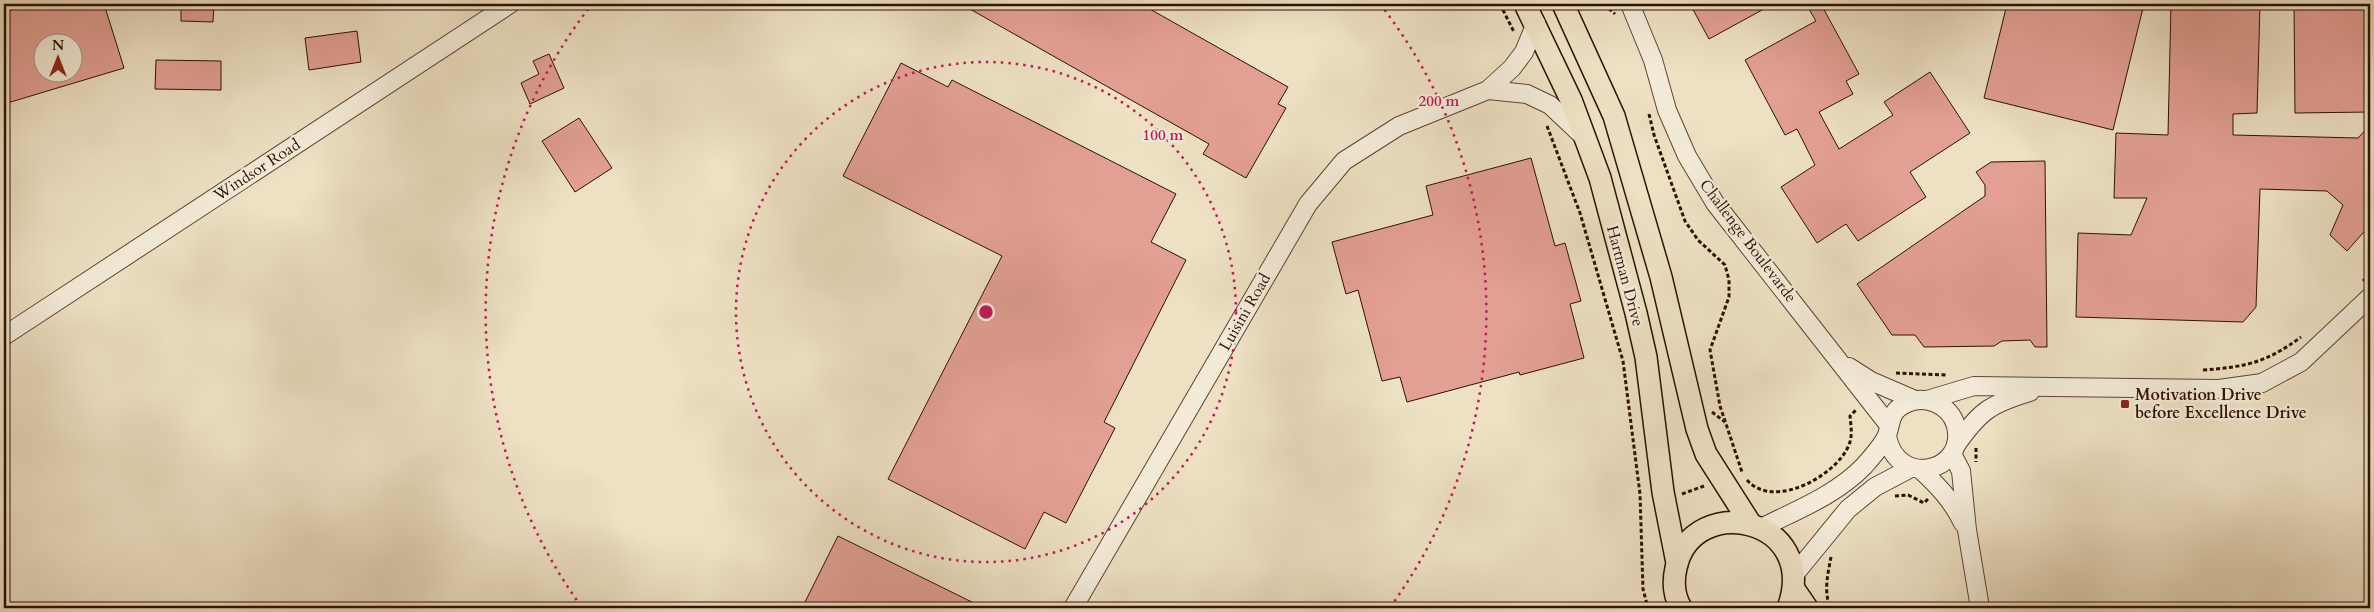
<svg xmlns="http://www.w3.org/2000/svg" width="2374" height="612" viewBox="0 0 2374 612" font-family="Cardo,serif">
<rect width="100%" height="100%" fill="#ede0c3"/>
<filter id="stains"><feTurbulence type="fractalNoise" baseFrequency=".004" numOctaves="4"/><feColorMatrix values="0 0 0 0 .2 0 0 0 0 .09 0 0 0 0 .02 0 0 0 .5 -.17"/></filter>
<radialGradient id="worn" r=".72"><stop offset=".6" stop-color="#630" stop-opacity="0"/><stop offset="1" stop-color="#630" stop-opacity=".3"/></radialGradient>
<g fill="#e29f93" stroke="#2f1004" fill-rule="evenodd">
<path d="M31,4H104L124,68L4,104V12ZM42,42H72V72H42Z"/>
<polygon points="181,4 214,4 213,22 181,21"/>
<polygon points="961,4 1141,4 1288,87 1278,104 1286,108 1246,178 1203,154 1209,144"/>
<polygon points="1690,4 1773,4 1709,39"/>
<polygon points="1806,4 1821,4 1859,74 1846,81 1853,94 1819,112 1839,149 1893,115 1884,102 1930,72 1970,133 1910,172 1926,197 1858,241 1846,224 1817,243 1781,187 1815,165 1797,129 1785,135 1745,60 1816,21"/>
<polygon points="2007,4 2144,4 2113,130 1984,98"/>
<polygon points="2171,4 2260,4 2257,113 2233,114 2233,135 2358,138 2370,125 2370,225 2347,251 2330,235 2343,205 2327,191 2260,189 2256,307 2243,322 2076,317 2078,233 2131,235 2147,198 2114,198 2116,133 2168,135"/>
<polygon points="2294,4 2370,4 2370,112 2295,113"/>
<polygon points="357,31 361,62 309,70 305,38"/>
<polygon points="549,54 564,88 530,104 521,83 539,74 533,61"/>
<polygon points="156,60 221,61 221,90 155,89"/>
<polygon points="901,63 948,87 952,80 1176,194 1151,242 1186,260 1104,422 1115,428 1066,523 1044,512 1025,549 888,479 1002,256 843,176"/>
<polygon points="579,118 612,168 575,192 542,141"/>
<polygon points="1531,158 1555,246 1565,243 1581,301 1570,304 1584,358 1520,375 1519,372 1407,402 1400,377 1382,381 1358,290 1346,294 1332,242 1433,215 1426,186"/>
<polygon points="2045,161 2047,347 2035,347 2030,340 2002,341 1994,346 1924,347 1915,335 1892,335 1857,284 1985,196 1985,185 1976,172 1991,162"/>
<polygon points="838,536 984,608 802,608"/>
</g>
<g fill="none" stroke-linecap="round" stroke-linejoin="round">
<g stroke="#5e4434" stroke-width="20">
<g id="minor">
<polyline points="1630,4 1653,60 1667,110 1687,156 1715,203 1888,424"/>
<polyline points="1488,90 1527,94 1550,105 1584,137"/>
<polyline points="4,336 510,4"/>
<polyline points="1849,367 1871,381 1915,400"/>
<polyline points="1927,400 1974,386 2219,389 2262,383 2301,362 2370,297"/>
<path d="M1956,445C1980,411 1990,404 2030,392"/>
<polyline points="1952,454 1961,471 1967,530 1980,608"/>
<path d="M1920,469C1938,486 1952,500 1963,523"/>
<path d="M1761,528C1797,510 1836,495 1864,466C1871,458 1883,445 1887,435C1892,422 1889,412 1905,404C1924,394 1950,404 1956,426C1967,472 1897,489 1887,436"/>
<polyline points="1794,575 1848,509 1875,487 1911,468"/>
<polyline points="1073,608 1308,204 1344,161 1399,126 1488,90 1512,68 1524,52 1536,23"/>
</g>
</g>
<g stroke="#2f1004" stroke-width="24">
<g id="major">
<polyline points="1525,4 1571,100 1600,178 1636,313 1646,357 1663,492 1677,563"/>
<polyline points="1563,4 1614,116 1661,277 1697,429 1706,454 1750,523"/>
<polyline points="1794,589 1807,608"/>
<path d="M1681,608C1674,596 1673,581 1676,568C1692,491 1821,517 1788,608"/>
</g>
</g>
<g stroke="#2f1004" stroke-width="3" stroke-dasharray="4 2.5" stroke-linecap="butt">
<polyline points="1500,4 1514,32"/>
<polyline points="1604,4 1615,14"/>
<polyline points="1649,114 1654,135 1685,221 1698,240 1725,265 1729,280 1729,297 1710,350 1720,406 1742,472"/>
<polyline points="1547,126 1580,213 1623,361 1640,494 1643,589 1648,608"/>
<polyline points="2363,281 2370,275"/>
<path d="M2203,370C2245,367 2266,363 2301,337"/>
<polyline points="1896,373 1947,375"/>
<polyline points="1712,412 1725,422"/>
<polyline points="1976,448 1976,462"/>
<path d="M1747,480C1773,510 1834,477 1848,447C1853,437 1851,427 1850,416L1857,409"/>
<polyline points="1682,494 1704,486"/>
<polyline points="1895,496 1908,495 1924,503 1928,499"/>
<path d="M1831,557C1828,573 1823,594 1831,608"/>
</g>
<use href="#minor" stroke="#f3ebd8" stroke-width="18"/>
<use href="#major" stroke="#ede0c3" stroke-width="21"/>
</g>
<g fill="none" stroke="#c2185b" stroke-width="2.5" stroke-dasharray="2.5 5">
<circle cx="986" cy="312" r="250"/>
<path d="M581 606A500 500 0 0 1 592 4M1380 4A500 500 0 0 1 1391 606"/>
</g>
<rect fill="#8f2418" stroke="#f3ebd8" stroke-width="2" x="2120" y="399" width="10" height="10" rx="2.5"/>
<g text-anchor="middle" dominant-baseline="central" stroke-width="4.5" stroke-linejoin="round" paint-order="stroke">
<g font-size="16" fill="#2f1004" stroke="#f3ebd8">
<text transform="translate(257 170) rotate(-33)">Windsor Road</text>
<text transform="translate(1748 241) rotate(53)">Challenge Boulevarde</text>
<text transform="translate(1625 276) rotate(75)">Hartman Drive</text>
<text transform="translate(1245 312) rotate(-60)">Luisini Road</text>
</g>
<g font-size="16" font-weight="bold" fill="#2f1004" stroke="#f3ebd8" text-anchor="start">
<text x="2135" y="395">Motivation Drive<tspan x="2135" dy="18">before Excellence Drive</tspan></text>
</g>
</g>
<circle cx="986" cy="312" r="8" fill="#c2185b" stroke="#f3ebd8" stroke-width="2.5"/>
<g font-size="15" text-anchor="middle" font-weight="bold" fill="#c2185b" stroke="#f3ebd8" stroke-width="4.5" stroke-linejoin="round" paint-order="stroke">
<text x="1439" y="106">200 m</text>
<text x="1163" y="140">100 m</text>
</g>
<rect width="2374" height="612" fill="none" stroke="#ede0c3" stroke-width="20"/>
<rect x="5" y="5" width="2364" height="602" fill="none" stroke="#2f1004" stroke-width="2.5"/>
<rect x="10" y="10" width="2354" height="592" fill="none" stroke="#2f1004"/>
<g transform="translate(58 58)"><circle r="24" fill="#f3ebd8" stroke="#a59383"/>
<path d="M0-4L9 19L0 12L-9 19Z" fill="#8f2418"/>
<text y="-8" font-size="14" font-weight="bold" text-anchor="middle" fill="#2f1004">N</text>
</g>
<rect width="100%" height="100%" filter="url(#stains)"/>
<rect width="100%" height="100%" fill="url(#worn)"/>
</svg>
